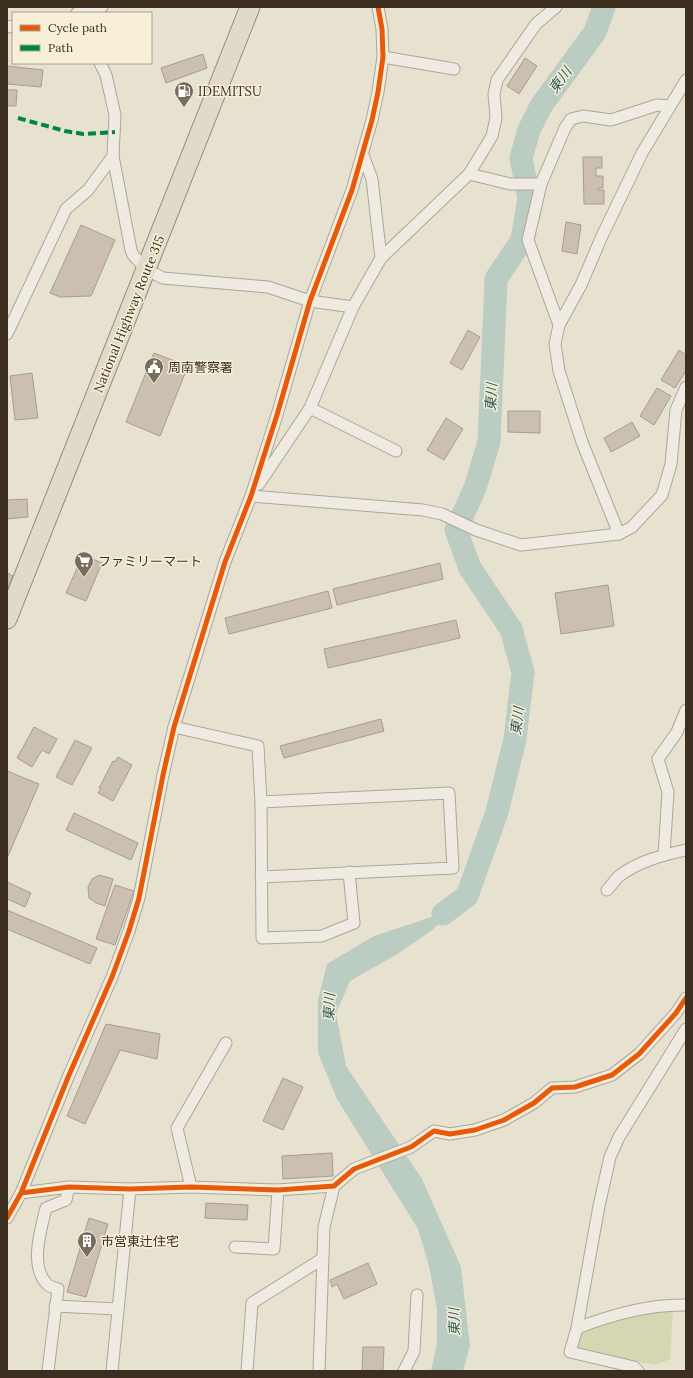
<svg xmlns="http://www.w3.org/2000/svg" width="693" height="1378" viewBox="0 0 693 1378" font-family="Lora,'Noto Sans JP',serif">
<rect width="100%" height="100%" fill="#e7e1d0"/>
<polygon fill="#d5d7b2" points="673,1308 670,1359 656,1365 574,1351 579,1331 609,1318"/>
<polygon fill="#bbccc3" points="467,896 431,931 399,953 350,981 336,1013 346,1066 422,1179 461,1267 470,1346 463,1371 431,1371 437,1344 437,1309 429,1266 418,1229 337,1099 318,1053 318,1000 327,964 374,936 411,924 437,915"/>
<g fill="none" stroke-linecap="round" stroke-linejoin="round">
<polyline stroke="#bbccc3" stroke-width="23" points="443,914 467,896 497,812 515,739 523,672 511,629 470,568 456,530 475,488 489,442 496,279 522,240 529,198 521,158 529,130 541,106 595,32 604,7"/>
</g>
<g fill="#cbbfb1" stroke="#a79d8f">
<polygon points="203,54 207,68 166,83 161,68"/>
<polygon points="525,58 537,66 519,94 507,86"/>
<polygon points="7,66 43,70 41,87 7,84"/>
<polygon points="7,90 17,90 16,106 7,106"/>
<polygon points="583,157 602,157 602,168 596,168 596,176 603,176 603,188 598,188 598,190 604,190 604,204 584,204"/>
<polygon points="566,222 581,225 577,254 562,251"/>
<polygon points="81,225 115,240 91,296 60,297 50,293"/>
<polygon points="468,330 480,337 462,370 450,363"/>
<polygon points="679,350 686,355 686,371 675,388 661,380"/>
<polygon points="154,353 188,366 160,436 126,422"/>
<polygon points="32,373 38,418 15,420 10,376"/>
<polygon points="657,388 671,396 654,425 640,416"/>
<polygon points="508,411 540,411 540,433 508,432"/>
<polygon points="446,418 463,429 444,460 427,450"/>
<polygon points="632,422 640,436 611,452 604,438"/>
<polygon points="27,499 28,517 7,519 7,500"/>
<polygon points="83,555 102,563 86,601 66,593"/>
<polygon points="440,563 443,579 337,605 333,589"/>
<polygon points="7,573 13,576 7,591"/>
<polygon points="608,585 614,626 561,634 555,593"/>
<polygon points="328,591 332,608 229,634 225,618"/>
<polygon points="456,620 460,638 328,668 324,649"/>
<polygon points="381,719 384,731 284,758 280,746"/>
<polygon points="34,727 57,739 49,754 42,750 32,767 17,758"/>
<polygon points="75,740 92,748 72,785 56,777"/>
<polygon points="118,757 132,765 113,801 98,793 101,789 99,788 113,761 115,762"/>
<polygon points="7,771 39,784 8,856 7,856"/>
<polygon points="74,813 138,843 131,860 66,830"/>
<polygon points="99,875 113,879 105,906 96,903 89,898 88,887 92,879"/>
<polygon points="7,882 31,893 25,907 7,899"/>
<polygon points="115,885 134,891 115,945 96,939"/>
<polygon points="7,910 97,948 90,964 7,929"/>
<polygon points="106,1024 160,1034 157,1059 120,1050 85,1124 67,1116"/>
<polygon points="283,1078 303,1087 283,1130 263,1121"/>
<polygon points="332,1153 333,1176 283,1179 282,1156"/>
<polygon points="206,1203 248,1205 247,1220 205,1218"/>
<polygon points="89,1218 108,1224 86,1297 67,1292"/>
<polygon points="368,1263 377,1284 344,1299 337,1284 332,1287 330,1280"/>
<polygon points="363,1347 384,1347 383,1371 362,1371"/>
</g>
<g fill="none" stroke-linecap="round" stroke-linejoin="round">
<g stroke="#aca698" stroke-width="13">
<g id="minor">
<polyline points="77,13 102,7"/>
<polyline points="7,27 13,26"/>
<polyline points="383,57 454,69"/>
<polyline points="100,63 106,75 115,115 113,156 131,250 133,255 147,270 163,278 268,287 310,301 353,307"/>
<polyline points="363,155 372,179 381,258"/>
<polyline points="469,174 510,184 541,184"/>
<polyline points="559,325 528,240 541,184 565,128 571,119 583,116 611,120 657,105 670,106"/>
<polyline points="7,334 66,209 88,190 113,156"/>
<polyline points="310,408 396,451"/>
<polyline points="259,484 310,408 353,307 381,258 469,174 492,136 496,118 494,94 497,80 536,24 556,7"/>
<polyline points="251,496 423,510 442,514 476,530 521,545 619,534 632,527 662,495 671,464 676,410 686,387"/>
<polyline points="619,534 582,442 559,371 555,344 559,325 581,285 602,236 642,153 686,80"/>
<polyline points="174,727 258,746 261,802 262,938 322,936 354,923 349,872"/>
<polyline points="261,802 449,793 453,868 261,877"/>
<polyline points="664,855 668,792 658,759 677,732 686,710"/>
<path d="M607,890C611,886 615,880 619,876C639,861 663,855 686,850"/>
<polyline points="191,1187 177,1128 226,1043"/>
<polyline points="21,1193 69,1187 130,1189 191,1187 278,1190 334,1186 354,1169 411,1147 434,1131 450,1134 475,1130 504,1120 534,1103 552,1088 575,1087 612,1075 639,1054 676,1013 686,998"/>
<polyline points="7,1218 21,1193 69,1075 112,977 129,931 139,898 163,775 174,727 225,562 251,496 277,415 310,301 352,190 372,120 378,92 383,57 382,29 378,7"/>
<polyline points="235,1247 274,1249 278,1190"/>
<polyline points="55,1306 117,1309"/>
<path d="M577,1328C612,1315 649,1304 686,1305"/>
<path d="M48,1371L58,1289C55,1288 50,1287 47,1284C29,1266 41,1229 46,1208L66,1200L69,1187"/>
<polyline points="112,1371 130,1189"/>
<polyline points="247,1371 252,1303 322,1259"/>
<polyline points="319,1371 324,1227 334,1186"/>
<polyline points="404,1371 414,1351 417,1295"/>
<polyline points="638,1371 634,1367 570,1352 577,1328 599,1206 610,1157 619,1137 686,1029"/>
</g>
</g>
<g stroke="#928b7f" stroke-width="21">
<polyline id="trunk" points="7,619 250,7"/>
</g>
<use href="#minor" stroke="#efebe2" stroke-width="11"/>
<use href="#trunk" stroke="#e0daca" stroke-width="19"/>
<polyline stroke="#00873e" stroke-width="4" stroke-dasharray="8 4" stroke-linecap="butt" points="18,118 65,131 83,134 115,132"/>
<g stroke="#f7efd7" stroke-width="8">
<g id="cycleway">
<polyline points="21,1193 69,1187 130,1189 191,1187 278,1190 334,1186 354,1169 411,1147 434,1131 450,1134 475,1130 504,1120 534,1103 552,1088 575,1087 612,1075 639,1054 676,1013 686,998"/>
<polyline points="7,1218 21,1193 69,1075 112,977 129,931 139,898 163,775 174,727 225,562 251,496 277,415 310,301 352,190 372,120 378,92 383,57 382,29 378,7"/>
</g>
</g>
<use href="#cycleway" stroke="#e8590c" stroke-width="5"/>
</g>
<defs>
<g id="fuel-pin" transform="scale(1)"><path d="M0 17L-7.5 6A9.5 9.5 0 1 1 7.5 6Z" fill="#786d5d" stroke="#f7efd7"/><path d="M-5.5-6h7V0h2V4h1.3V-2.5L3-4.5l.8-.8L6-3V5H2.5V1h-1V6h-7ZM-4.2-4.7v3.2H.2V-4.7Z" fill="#fff"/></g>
<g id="civic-pin" transform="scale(1)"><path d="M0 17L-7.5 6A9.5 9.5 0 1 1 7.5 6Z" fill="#786d5d" stroke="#f7efd7"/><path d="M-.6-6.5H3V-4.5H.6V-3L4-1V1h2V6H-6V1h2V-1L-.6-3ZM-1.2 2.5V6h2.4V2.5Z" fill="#fff"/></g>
<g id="supermarket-pin" transform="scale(1)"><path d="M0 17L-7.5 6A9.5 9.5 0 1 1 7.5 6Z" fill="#786d5d" stroke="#f7efd7"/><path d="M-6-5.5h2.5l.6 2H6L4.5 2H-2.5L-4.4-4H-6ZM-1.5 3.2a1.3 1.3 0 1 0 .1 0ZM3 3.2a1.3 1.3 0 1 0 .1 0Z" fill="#fff"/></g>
<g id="building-pin" transform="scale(1)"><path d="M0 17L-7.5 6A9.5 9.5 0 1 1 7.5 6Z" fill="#786d5d" stroke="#f7efd7"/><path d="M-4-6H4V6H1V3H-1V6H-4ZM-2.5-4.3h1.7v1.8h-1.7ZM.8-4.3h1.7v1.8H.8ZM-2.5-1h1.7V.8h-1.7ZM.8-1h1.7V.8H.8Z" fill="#fff"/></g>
</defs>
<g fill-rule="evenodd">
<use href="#fuel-pin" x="184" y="91"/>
<use href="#civic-pin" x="154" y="367"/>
<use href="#supermarket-pin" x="84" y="561"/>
<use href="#building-pin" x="87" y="1241"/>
</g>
<g text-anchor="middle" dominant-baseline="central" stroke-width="3" stroke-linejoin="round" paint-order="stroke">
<g font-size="13" fill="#3c2f1f" stroke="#f7efd7" text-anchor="start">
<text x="198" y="91">IDEMITSU</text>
<text x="168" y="367">周南警察署</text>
<text x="98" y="561">ファミリーマート</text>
<text x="101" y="1241">市営東辻住宅</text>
</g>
<g font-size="13" fill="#3c2f1f" stroke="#f7efd7">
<text transform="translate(129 314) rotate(-68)">National Highway Route 315</text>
</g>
<g font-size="14" font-style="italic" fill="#2e5c5b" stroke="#f7efd7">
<text transform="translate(560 80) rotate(-54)">東川</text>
<text transform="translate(491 397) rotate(-87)">東川</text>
<text transform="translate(517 721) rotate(-83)">東川</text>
<text transform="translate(329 1007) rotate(-88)">東川</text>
<text transform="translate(454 1322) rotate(-92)">東川</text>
</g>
</g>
<rect width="693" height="1378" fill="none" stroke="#3c2f1f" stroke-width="16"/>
<rect x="12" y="12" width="140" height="52" fill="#f7efd7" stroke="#aca28d"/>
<rect x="20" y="25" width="20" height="6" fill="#e8590c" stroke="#aca28d"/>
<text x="48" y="32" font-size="12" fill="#3c2f1f">Cycle path</text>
<rect x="20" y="45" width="20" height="6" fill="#00873e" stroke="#aca28d"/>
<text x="48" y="52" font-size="12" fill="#3c2f1f">Path</text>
</svg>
